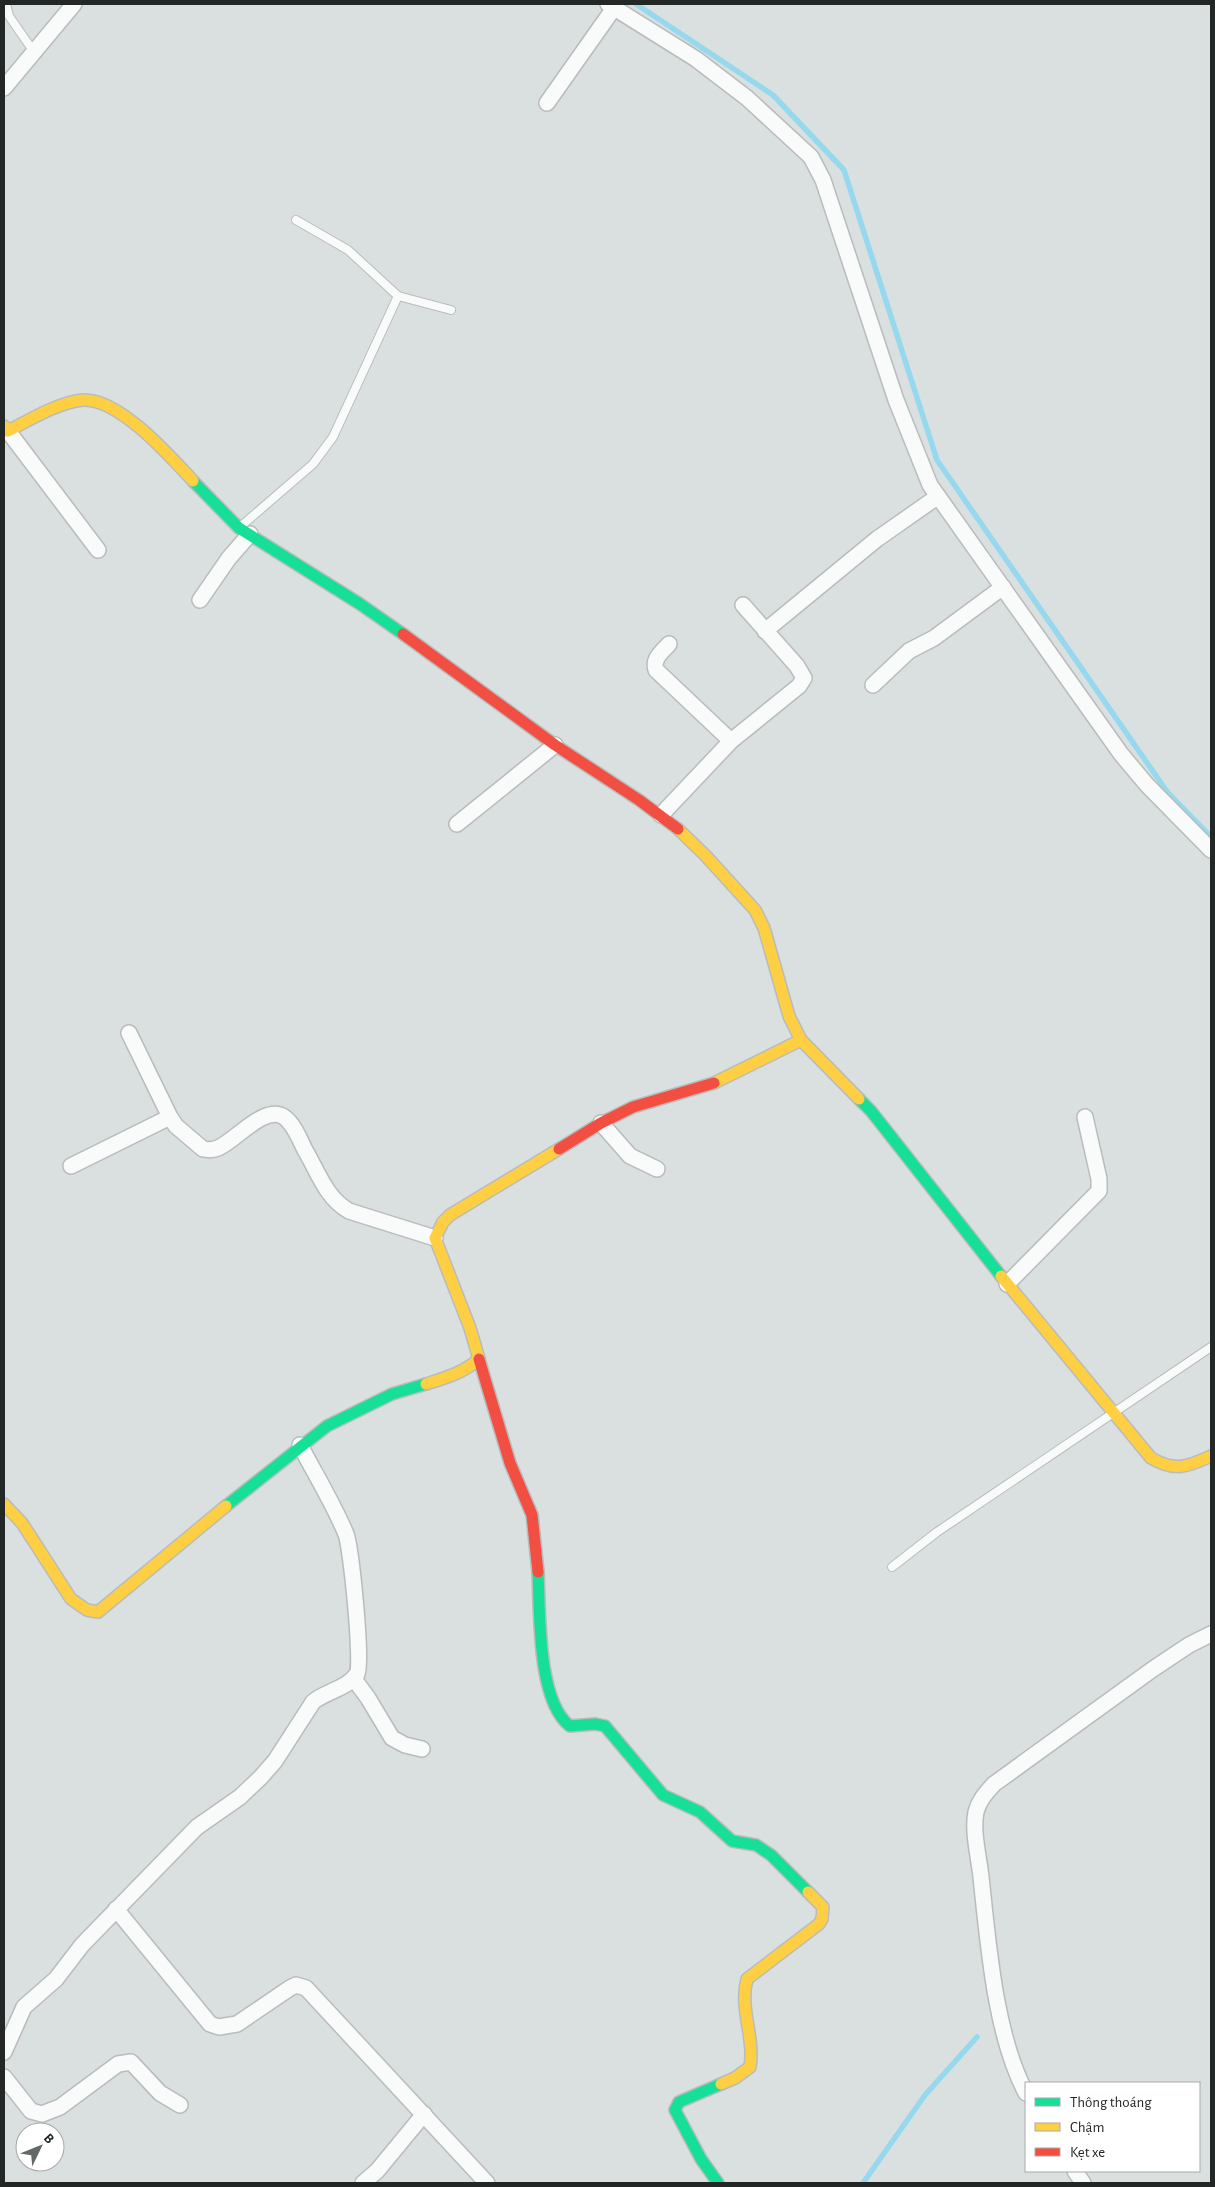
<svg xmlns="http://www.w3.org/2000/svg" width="1215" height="2187" viewBox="0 0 1215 2187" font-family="'Alegreya Sans',sans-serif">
<rect width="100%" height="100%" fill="#dae0df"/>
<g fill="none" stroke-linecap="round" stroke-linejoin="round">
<g stroke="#96d8ee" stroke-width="5.5">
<polyline points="636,4 773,95 844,170 937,460 1168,793 1211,837"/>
<polyline points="863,2183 925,2095 977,2037"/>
</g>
<g stroke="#b8bcbc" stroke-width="10">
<g id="lane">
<polyline points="6,4 9,16 34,52"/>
<polyline points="296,220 348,250 398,296"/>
<polyline points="240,527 313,464 333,437 398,296 451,310"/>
<polyline points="892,1567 937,1532 1211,1347"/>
</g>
</g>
<g stroke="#b8bcbc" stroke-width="18">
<g id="street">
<polyline points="608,4 696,59 747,98 811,157 823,180 896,400 930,485 1121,754 1147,785 1211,850"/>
<polyline points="4,88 74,4"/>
<polyline points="547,103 614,8"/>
<polyline points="8,431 98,550"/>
<polyline points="200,600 229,558 250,534"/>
<polyline points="765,631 877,539 937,497"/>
<path d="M669,644C662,652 652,659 656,670L731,741"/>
<polyline points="873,685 909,651 934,638 1003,587"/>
<polyline points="661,815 731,741 799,686 804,678 797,666 743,605"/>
<polyline points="457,824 555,745"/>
<path d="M129,1033L170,1117L176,1126L203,1149C208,1150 213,1150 218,1148C235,1141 265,1104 284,1117C294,1124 300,1140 305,1150C318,1172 326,1198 349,1211L435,1238"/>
<polyline points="601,1123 630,1156 657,1169"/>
<polyline points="71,1166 170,1117"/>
<polyline points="1007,1284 1099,1191 1099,1179 1085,1117"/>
<polyline points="354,1679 368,1698 392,1738 405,1745 422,1749"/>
<polyline points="116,1909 210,2024 219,2027 237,2024 290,1988 296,1985 306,1988 487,2183"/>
<path d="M4,2052L24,2007L56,1979L82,1945L197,1827L240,1797L261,1777L275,1761L313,1702C326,1691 347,1689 357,1674C363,1664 351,1547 346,1534C333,1503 315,1474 300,1445"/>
<polyline points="4,2077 31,2111 42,2114 60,2107 118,2064 131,2062 160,2093 180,2105"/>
<path d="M1026,2093C995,2035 988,1942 981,1877C979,1857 972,1832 976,1812C979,1800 986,1793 994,1784L1153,1669L1189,1645L1211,1634"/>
<polyline points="1075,2171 1083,2183"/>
<polyline points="363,2183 377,2171 424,2114"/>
</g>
</g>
<g stroke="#b8bcbc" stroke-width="14">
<g id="fast">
<polyline points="193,481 239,528 360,604 403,634"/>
<polyline points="859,1099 871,1111 1001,1276"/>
<polyline points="226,1506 327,1426 392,1394 426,1384"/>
<path d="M538,1572C540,1612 537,1701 570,1726L595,1724L605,1726L663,1795L700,1812L732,1841L756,1845L771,1855L808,1892"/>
<polyline points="718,2183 701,2159 675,2110 679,2102 721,2084"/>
</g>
</g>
<g stroke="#b8bcbc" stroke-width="14">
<g id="slow">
<path d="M4,426L8,431C29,420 59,402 83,400C119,398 170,456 193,481"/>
<polyline points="678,829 705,855 755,910 764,928 789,1016 801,1040 859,1099"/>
<polyline points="714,1083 801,1040"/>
<path d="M1001,1276L1151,1458C1175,1472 1187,1467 1211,1456"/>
<path d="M426,1384C445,1378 463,1373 479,1359L470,1328L435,1238L443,1222L450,1215L559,1149"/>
<polyline points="4,1504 22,1523 71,1599 87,1610 98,1612 226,1506"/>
<path d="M721,2084L735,2078L750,2067C755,2037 739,2009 747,1979L819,1924L822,1919L823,1907L808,1892"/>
</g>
</g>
<g stroke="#b8bcbc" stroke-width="14">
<g id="jam">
<polyline points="403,634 555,745 639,800 678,829"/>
<polyline points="559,1149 601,1123 633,1107 714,1083"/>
<polyline points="479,1359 510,1463 532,1515 538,1572"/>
</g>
</g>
<use href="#lane" stroke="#f9fafa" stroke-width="8"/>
<use href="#street" stroke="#f9fafa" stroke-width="15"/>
<use href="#fast" stroke="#16e098" stroke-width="11"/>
<use href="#slow" stroke="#ffcf43" stroke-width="11"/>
<use href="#jam" stroke="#f24e42" stroke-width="11"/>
</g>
<rect width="1215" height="2187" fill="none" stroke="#232726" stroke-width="10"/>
<rect x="1025" y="2082" width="175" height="90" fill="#ffffff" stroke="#a7a9a8"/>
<rect x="1035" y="2098" width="25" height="8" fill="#16e098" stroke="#a7a9a8"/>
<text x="1070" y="2107" font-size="15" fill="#232726">Thông thoáng</text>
<rect x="1035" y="2123" width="25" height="8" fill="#ffcf43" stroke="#a7a9a8"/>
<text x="1070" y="2132" font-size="15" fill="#232726">Chậm</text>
<rect x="1035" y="2148" width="25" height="8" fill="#f24e42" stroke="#a7a9a8"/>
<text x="1070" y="2157" font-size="15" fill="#232726">Kẹt xe</text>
<g transform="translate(40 2147) rotate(47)"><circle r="24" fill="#ffffff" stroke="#a7a9a8"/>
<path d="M0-4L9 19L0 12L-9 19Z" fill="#636867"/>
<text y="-8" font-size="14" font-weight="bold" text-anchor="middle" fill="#232726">B</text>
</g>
</svg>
